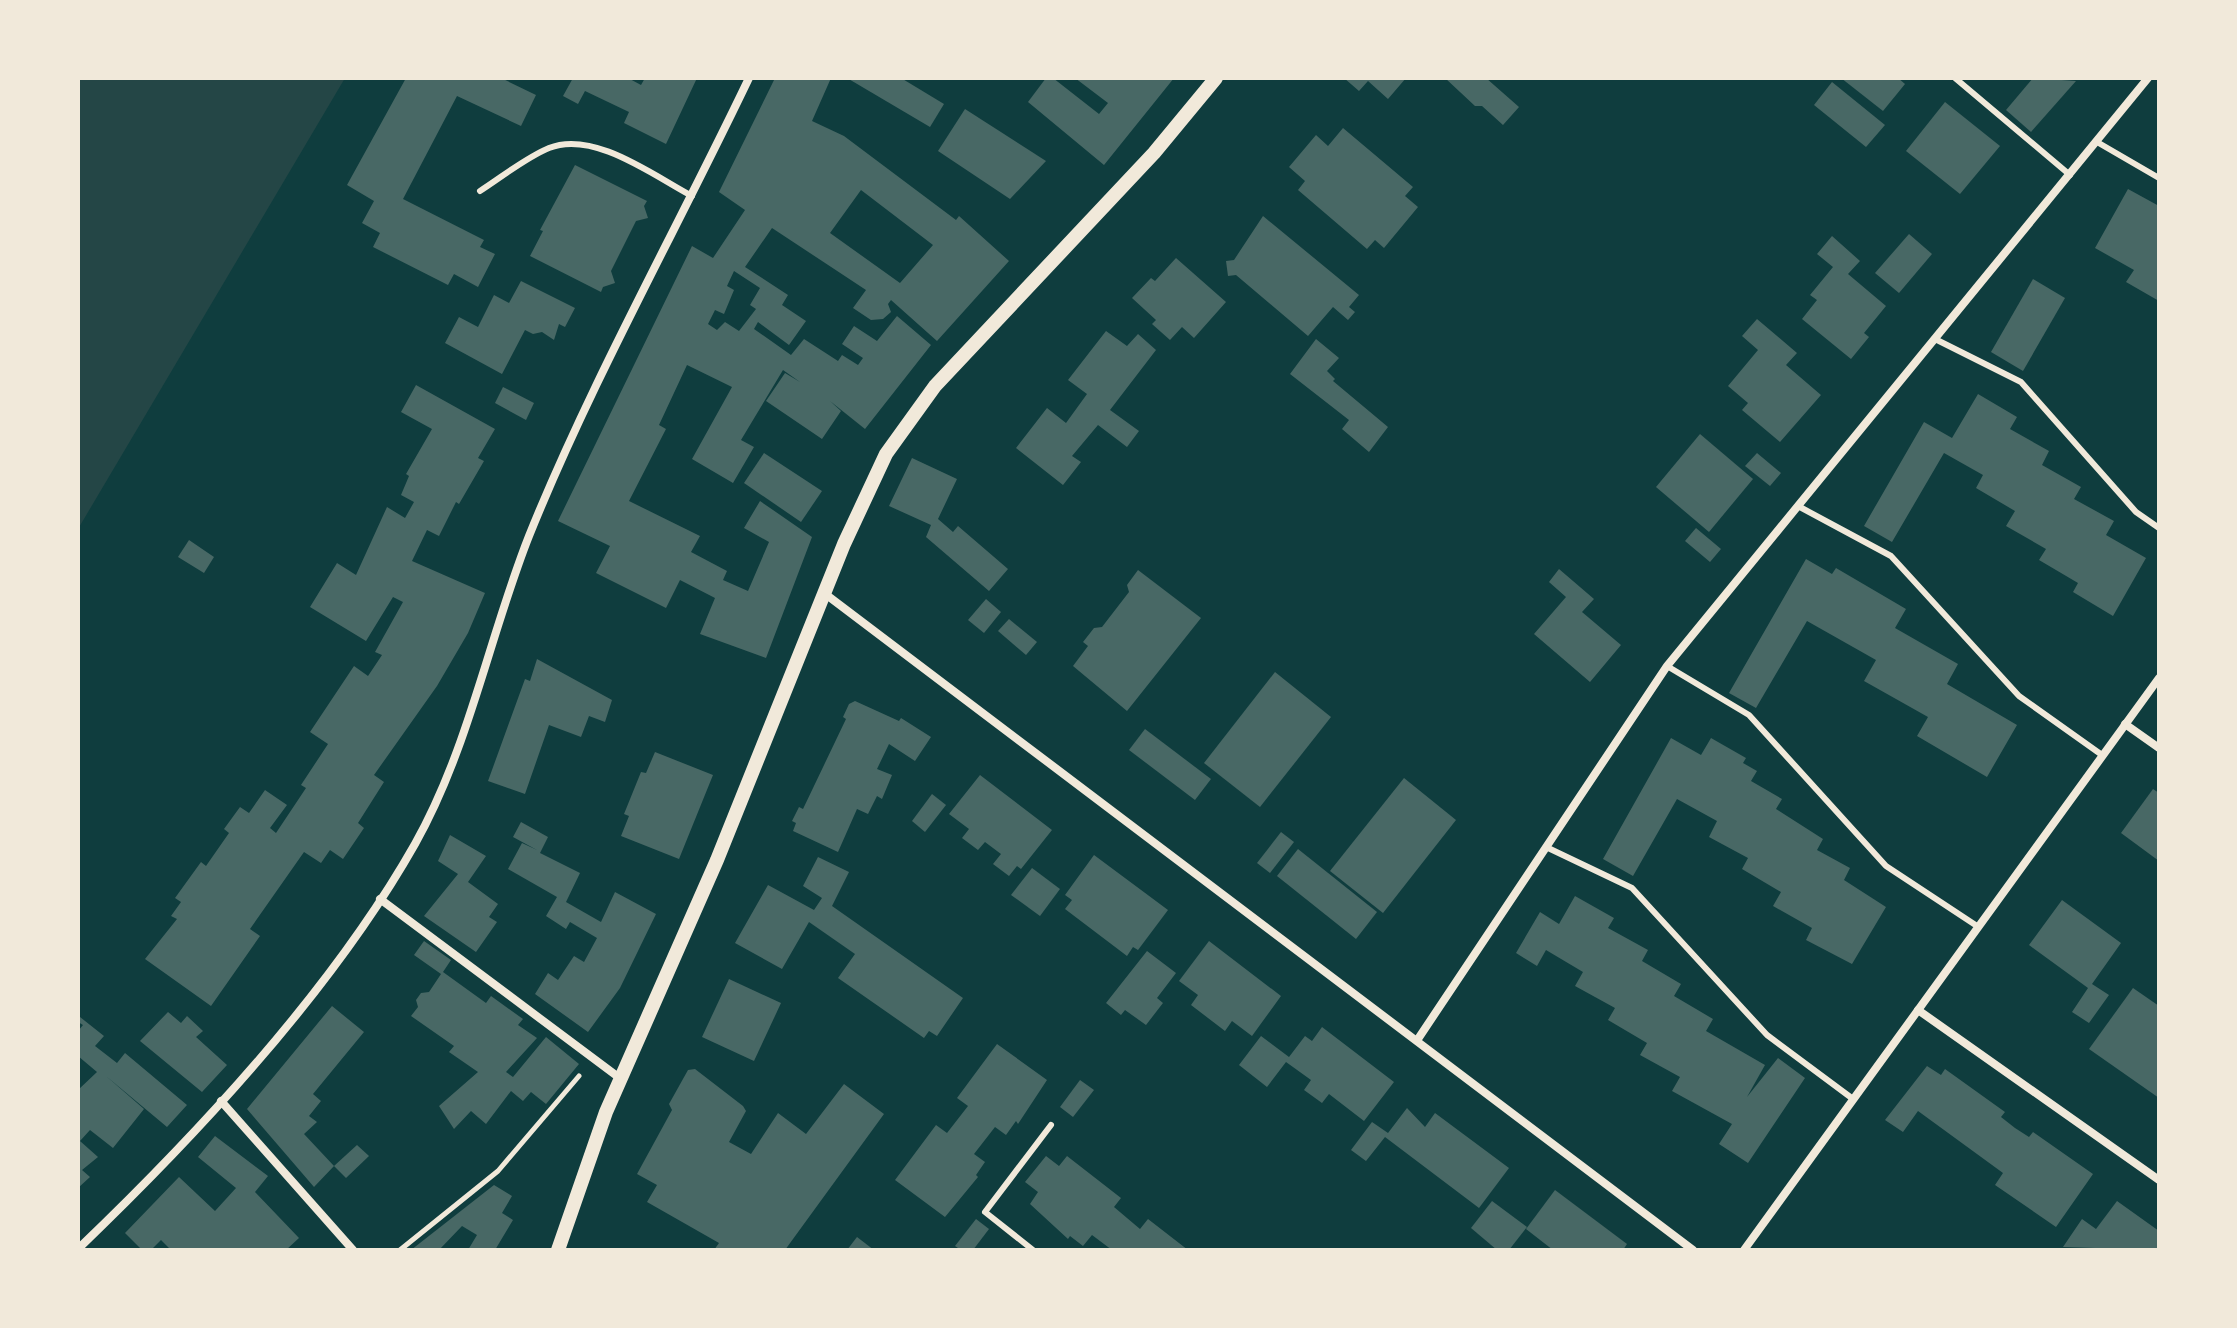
<svg xmlns="http://www.w3.org/2000/svg" width="2237" height="1328" viewBox="0 0 2237 1328" font-family="Raleway,sans-serif">
<rect width="100%" height="100%" fill="#0f3d3e"/>
<polygon fill="#244646" points="78,78 345,78 78,529"/>
<g fill="#486865" fill-rule="evenodd">
<polygon points="406,78 501,78 536,95 521,126 457,96 403,199 484,240 480,247 495,254 478,287 454,274 448,285 373,247 380,233 362,223 374,201 347,185"/>
<polygon points="573,78 628,78 641,85 645,78 697,78 666,144 624,123 629,112 585,91 578,104 563,96"/>
<path d="M775,78H831L812,121L844,136L956,220L959,216L1009,261L937,341L891,300L888,304L891,312L883,319L871,320L853,308L866,290L772,228L745,267L788,295L782,305L806,321L789,345L758,322L754,329L791,355L804,339L838,361L842,355L858,365L863,358L842,344L854,326L877,341L897,316L931,345L865,429L830,401L841,411L822,439L766,401L785,373L800,382L783,370L741,440L754,447L733,483L692,459L732,387L687,365L659,425L666,429L629,501L700,536L691,552L727,571L723,580L748,591L769,542L744,528L760,501L812,537L766,658L700,634L715,598L680,580L666,608L596,573L610,546L558,521L692,246L713,258L745,210L719,192ZM861,190L933,245L900,283L830,233ZM734,271L760,288L750,305L756,309L739,331L725,322L717,330L708,324L715,310L724,314L734,290L727,286Z"/>
<polygon points="847,78 901,78 944,104 930,127"/>
<polygon points="1046,78 1053,78 1099,114 1108,103 1075,78 1174,78 1104,165 1028,102"/>
<polygon points="1344,78 1406,78 1388,99 1368,81 1359,91"/>
<polygon points="1445,78 1486,78 1519,107 1503,125 1482,106 1475,106"/>
<polygon points="1841,78 1898,78 1905,84 1883,111"/>
<polygon points="2033,78 2076,81 2031,132 2006,110"/>
<polygon points="1832,82 1885,125 1866,147 1814,105"/>
<polygon points="1945,102 2000,146 1960,194 1906,151"/>
<polygon points="965,109 1046,161 1010,199 938,151"/>
<polygon points="1343,128 1413,187 1405,196 1418,207 1384,248 1375,240 1367,249 1298,190 1305,181 1289,167 1316,135 1328,146"/>
<polygon points="575,165 647,201 644,206 648,218 636,221 611,271 615,283 603,287 601,292 530,256 543,231 540,230"/>
<polygon points="2128,189 2159,206 2159,301 2126,282 2134,270 2095,248"/>
<polygon points="1263,216 1359,295 1349,307 1355,312 1348,320 1333,307 1308,336 1236,275 1228,276 1226,261 1234,260"/>
<polygon points="1909,234 1932,254 1899,293 1875,273"/>
<polygon points="1832,236 1860,261 1848,274 1886,306 1864,333 1869,337 1851,359 1802,319 1817,300 1810,295 1833,267 1817,254"/>
<polygon points="1176,258 1226,302 1194,338 1182,327 1170,340 1152,324 1156,320 1132,298 1151,278 1155,281"/>
<polygon points="2033,279 2065,298 2023,371 1991,352"/>
<polygon points="521,281 575,308 565,327 559,324 554,340 542,332 533,334 525,330 502,374 445,343 459,317 478,327 494,295 509,303"/>
<polygon points="1757,319 1797,353 1786,365 1821,395 1780,442 1742,410 1748,403 1728,386 1758,350 1742,336"/>
<polygon points="1106,331 1127,346 1138,334 1156,350 1110,410 1139,431 1127,447 1098,425 1072,456 1081,462 1063,485 1016,448 1047,408 1066,423 1087,394 1068,380"/>
<polygon points="1316,339 1339,358 1327,371 1335,379 1333,381 1388,427 1369,452 1342,429 1349,420 1290,374"/>
<polygon points="416,385 495,429 478,458 484,461 459,504 456,502 439,536 427,530 412,561 485,593 468,633 437,686 374,775 384,782 358,823 364,828 343,859 330,850 321,863 304,852 250,929 260,936 211,1006 145,959 177,919 171,916 181,902 175,898 201,862 206,866 229,833 224,829 240,807 249,813 265,790 287,805 270,828 276,833 306,788 301,785 328,744 310,732 354,666 368,676 382,655 375,652 403,602 393,597 366,641 310,607 337,563 356,575 387,507 405,518 414,502 401,495 409,476 406,474 432,429 401,412"/>
<polygon points="503,387 534,403 526,420 495,403"/>
<polygon points="1978,394 2017,417 2010,429 2049,451 2042,465 2081,487 2074,499 2114,521 2106,535 2146,558 2113,616 2073,592 2078,583 2039,560 2046,549 2006,526 2015,511 1976,488 1983,475 1944,453 1892,542 1864,526 1924,422 1952,438"/>
<polygon points="1700,434 1753,479 1709,532 1656,487"/>
<polygon points="764,453 822,491 801,522 744,483"/>
<polygon points="1757,453 1781,473 1770,486 1745,466"/>
<polygon points="912,458 957,479 938,519 953,532 958,526 1008,569 989,591 926,537 931,525 889,506"/>
<polygon points="1696,528 1721,549 1710,562 1685,541"/>
<polygon points="189,540 214,557 204,573 178,557"/>
<polygon points="1806,559 1832,574 1836,568 1906,609 1895,628 1958,664 1947,684 2017,725 1987,777 1917,736 1928,717 1864,681 1876,660 1807,621 1756,708 1729,693"/>
<polygon points="1559,569 1594,599 1582,612 1621,645 1590,682 1534,634 1566,597 1549,582"/>
<polygon points="1138,570 1201,618 1127,711 1073,666 1088,646 1083,642 1094,628 1102,627 1129,592 1127,585"/>
<polygon points="986,599 1001,612 984,633 968,620"/>
<polygon points="1009,619 1037,642 1026,655 998,631"/>
<polygon points="537,659 612,700 605,722 589,716 581,737 549,725 525,794 488,781 525,679 530,681"/>
<polygon points="1275,672 1331,717 1260,807 1204,763"/>
<polygon points="855,701 899,721 901,718 931,737 915,761 889,744 877,769 892,775 882,799 877,796 868,814 857,809 838,852 793,831 796,823 792,821 799,807 803,809 846,719 843,717 849,704"/>
<polygon points="1145,729 1211,779 1195,800 1129,750"/>
<polygon points="1671,738 1701,755 1711,738 1746,758 1743,763 1757,771 1751,781 1782,799 1776,809 1823,839 1817,850 1850,868 1844,880 1886,907 1852,964 1806,940 1812,928 1773,906 1781,892 1742,869 1748,858 1709,837 1717,821 1677,799 1633,876 1603,859"/>
<polygon points="655,752 713,775 679,859 621,836 629,816 624,814 641,772 646,773"/>
<polygon points="980,775 1052,830 1021,869 1017,866 1009,876 993,864 1001,854 985,842 978,850 962,838 969,829 949,814"/>
<polygon points="1404,778 1456,820 1383,913 1330,871"/>
<polygon points="2153,789 2159,793 2159,861 2121,833"/>
<polygon points="932,794 946,805 925,832 912,821"/>
<polygon points="521,822 548,837 540,853 580,873 566,902 601,922 615,892 656,914 620,988 588,1032 535,994 548,973 558,980 574,956 584,962 597,938 570,922 566,929 546,916 557,897 508,869 522,843 537,850 513,837"/>
<polygon points="1281,832 1294,842 1270,873 1257,863"/>
<polygon points="450,835 486,856 468,882 498,904 489,917 497,922 476,952 424,916 458,874 438,861"/>
<polygon points="1298,849 1377,912 1356,939 1277,876"/>
<polygon points="1094,855 1168,910 1138,950 1133,947 1127,956 1065,909 1072,900 1065,895"/>
<polygon points="818,857 849,872 832,906 963,998 937,1036 929,1031 924,1038 838,978 855,954 809,922 782,969 735,943 768,885 814,910 822,898 803,886"/>
<polygon points="1032,868 1060,889 1040,916 1011,895"/>
<polygon points="1575,896 1614,918 1608,928 1648,950 1642,961 1681,984 1674,996 1713,1019 1706,1031 1765,1065 1747,1097 1778,1058 1805,1078 1748,1163 1719,1144 1732,1124 1672,1091 1680,1077 1640,1055 1647,1043 1608,1020 1615,1008 1575,986 1583,972 1546,950 1537,966 1516,953 1540,912 1559,924"/>
<polygon points="2062,900 2121,943 2092,984 2109,995 2089,1023 2072,1012 2088,988 2029,945"/>
<polygon points="424,941 451,960 443,972 486,1003 491,996 523,1019 518,1025 537,1038 506,1072 513,1077 546,1037 579,1064 546,1104 531,1092 523,1101 511,1091 486,1124 471,1111 454,1129 439,1106 478,1072 449,1052 454,1046 411,1016 418,1007 416,1000 421,993 429,992 441,974 414,955"/>
<polygon points="1209,941 1281,996 1252,1036 1232,1021 1225,1031 1191,1005 1198,995 1179,981"/>
<polygon points="1147,951 1176,973 1157,998 1163,1003 1146,1025 1125,1010 1121,1015 1106,1003"/>
<polygon points="729,979 781,1003 754,1061 702,1037"/>
<polygon points="2133,988 2159,1006 2159,1098 2089,1049"/>
<polygon points="332,1006 364,1032 313,1094 321,1101 309,1116 317,1122 304,1134 334,1166 314,1187 247,1109"/>
<polygon points="168,1012 181,1023 187,1016 203,1031 196,1037 227,1065 202,1092 140,1041"/>
<polygon points="80,1017 104,1036 95,1046 117,1063 125,1053 187,1105 167,1127 106,1076 144,1109 113,1148 90,1130 80,1141 98,1157 82,1170 90,1177 78,1188 78,1090 97,1072 78,1056 78,1031 83,1025 78,1022"/>
<polygon points="1322,1027 1394,1082 1364,1121 1329,1094 1322,1103 1304,1090 1311,1080 1286,1062 1267,1087 1239,1065 1261,1036 1289,1057 1305,1036 1312,1041"/>
<polygon points="997,1044 1047,1080 1018,1124 1016,1121 1006,1135 995,1127 974,1154 985,1162 976,1175 978,1177 945,1217 895,1180 936,1125 947,1133 968,1106 957,1098"/>
<polygon points="1927,1066 1941,1075 1945,1069 2005,1112 2001,1117 2015,1128 2029,1137 2033,1132 2093,1174 2056,1227 1995,1185 2003,1173 1918,1111 1903,1132 1885,1120"/>
<polygon points="695,1069 743,1106 746,1111 729,1142 751,1154 778,1113 806,1134 844,1084 884,1114 785,1250 714,1250 719,1243 647,1202 657,1185 637,1174 672,1110 669,1104 688,1070"/>
<polygon points="1080,1080 1094,1090 1073,1117 1060,1107"/>
<polygon points="1407,1108 1425,1127 1435,1113 1509,1168 1479,1208 1385,1137 1366,1161 1351,1150 1372,1122 1388,1133"/>
<polygon points="215,1136 268,1176 255,1192 299,1238 286,1250 171,1250 161,1240 151,1250 142,1250 125,1233 179,1177 215,1211 236,1188 198,1157"/>
<polygon points="357,1145 369,1156 346,1178 334,1166"/>
<polygon points="1046,1156 1059,1166 1067,1156 1121,1198 1114,1207 1140,1229 1148,1219 1188,1250 1112,1250 1092,1235 1083,1246 1070,1236 1068,1239 1030,1204 1038,1192 1025,1182"/>
<polygon points="494,1185 512,1196 502,1213 513,1220 495,1250 468,1250 477,1235 462,1226 439,1250 411,1250"/>
<polygon points="1555,1190 1627,1244 1623,1250 1553,1250 1526,1229"/>
<polygon points="1492,1201 1527,1227 1509,1250 1497,1250 1471,1228"/>
<polygon points="2117,1201 2159,1231 2159,1250 2063,1247 2082,1219 2096,1229"/>
<polygon points="976,1219 989,1229 973,1250 961,1250 955,1246"/>
<polygon points="857,1237 874,1250 847,1250"/>
</g>
<g fill="none" stroke-linecap="round" stroke-linejoin="round">
<polyline stroke="#f1e9da" stroke-width="5" points="400,1250 498,1171 579,1076"/>
<g stroke="#f1e9da" stroke-width="6">
<polyline points="1955,78 2070,175"/>
<polyline points="2097,142 2159,178"/>
<path d="M480,191C502,177 525,158 549,148C594,130 654,176 692,196"/>
<polyline points="1935,339 2021,382 2136,512 2159,528"/>
<polyline points="1798,506 1891,556 2019,696 2102,755"/>
<polyline points="1667,666 1749,715 1886,866 1977,926"/>
<polyline points="1546,847 1632,888 1767,1035 1853,1099"/>
<polyline points="1033,1250 985,1212 1051,1125"/>
</g>
<g stroke="#f1e9da" stroke-width="8">
<polyline points="824,593 1693,1250"/>
<polyline points="2125,724 2159,748"/>
<polyline points="380,899 621,1079"/>
<polyline points="1918,1010 2159,1180"/>
<polyline points="1418,1039 1667,666 2148,78"/>
<polyline points="221,1101 353,1250"/>
<path d="M78,1249C198,1134 333,989 415,844C469,748 489,637 529,536C591,382 677,229 749,78"/>
<polyline points="1744,1250 2159,678"/>
</g>
<polyline stroke="#f1e9da" stroke-width="14" points="558,1250 606,1112 717,860 844,544 886,454 935,386 1154,153 1216,78"/>
</g>
<rect width="2237" height="1328" fill="none" stroke="#f1e9da" stroke-width="160"/>
</svg>
